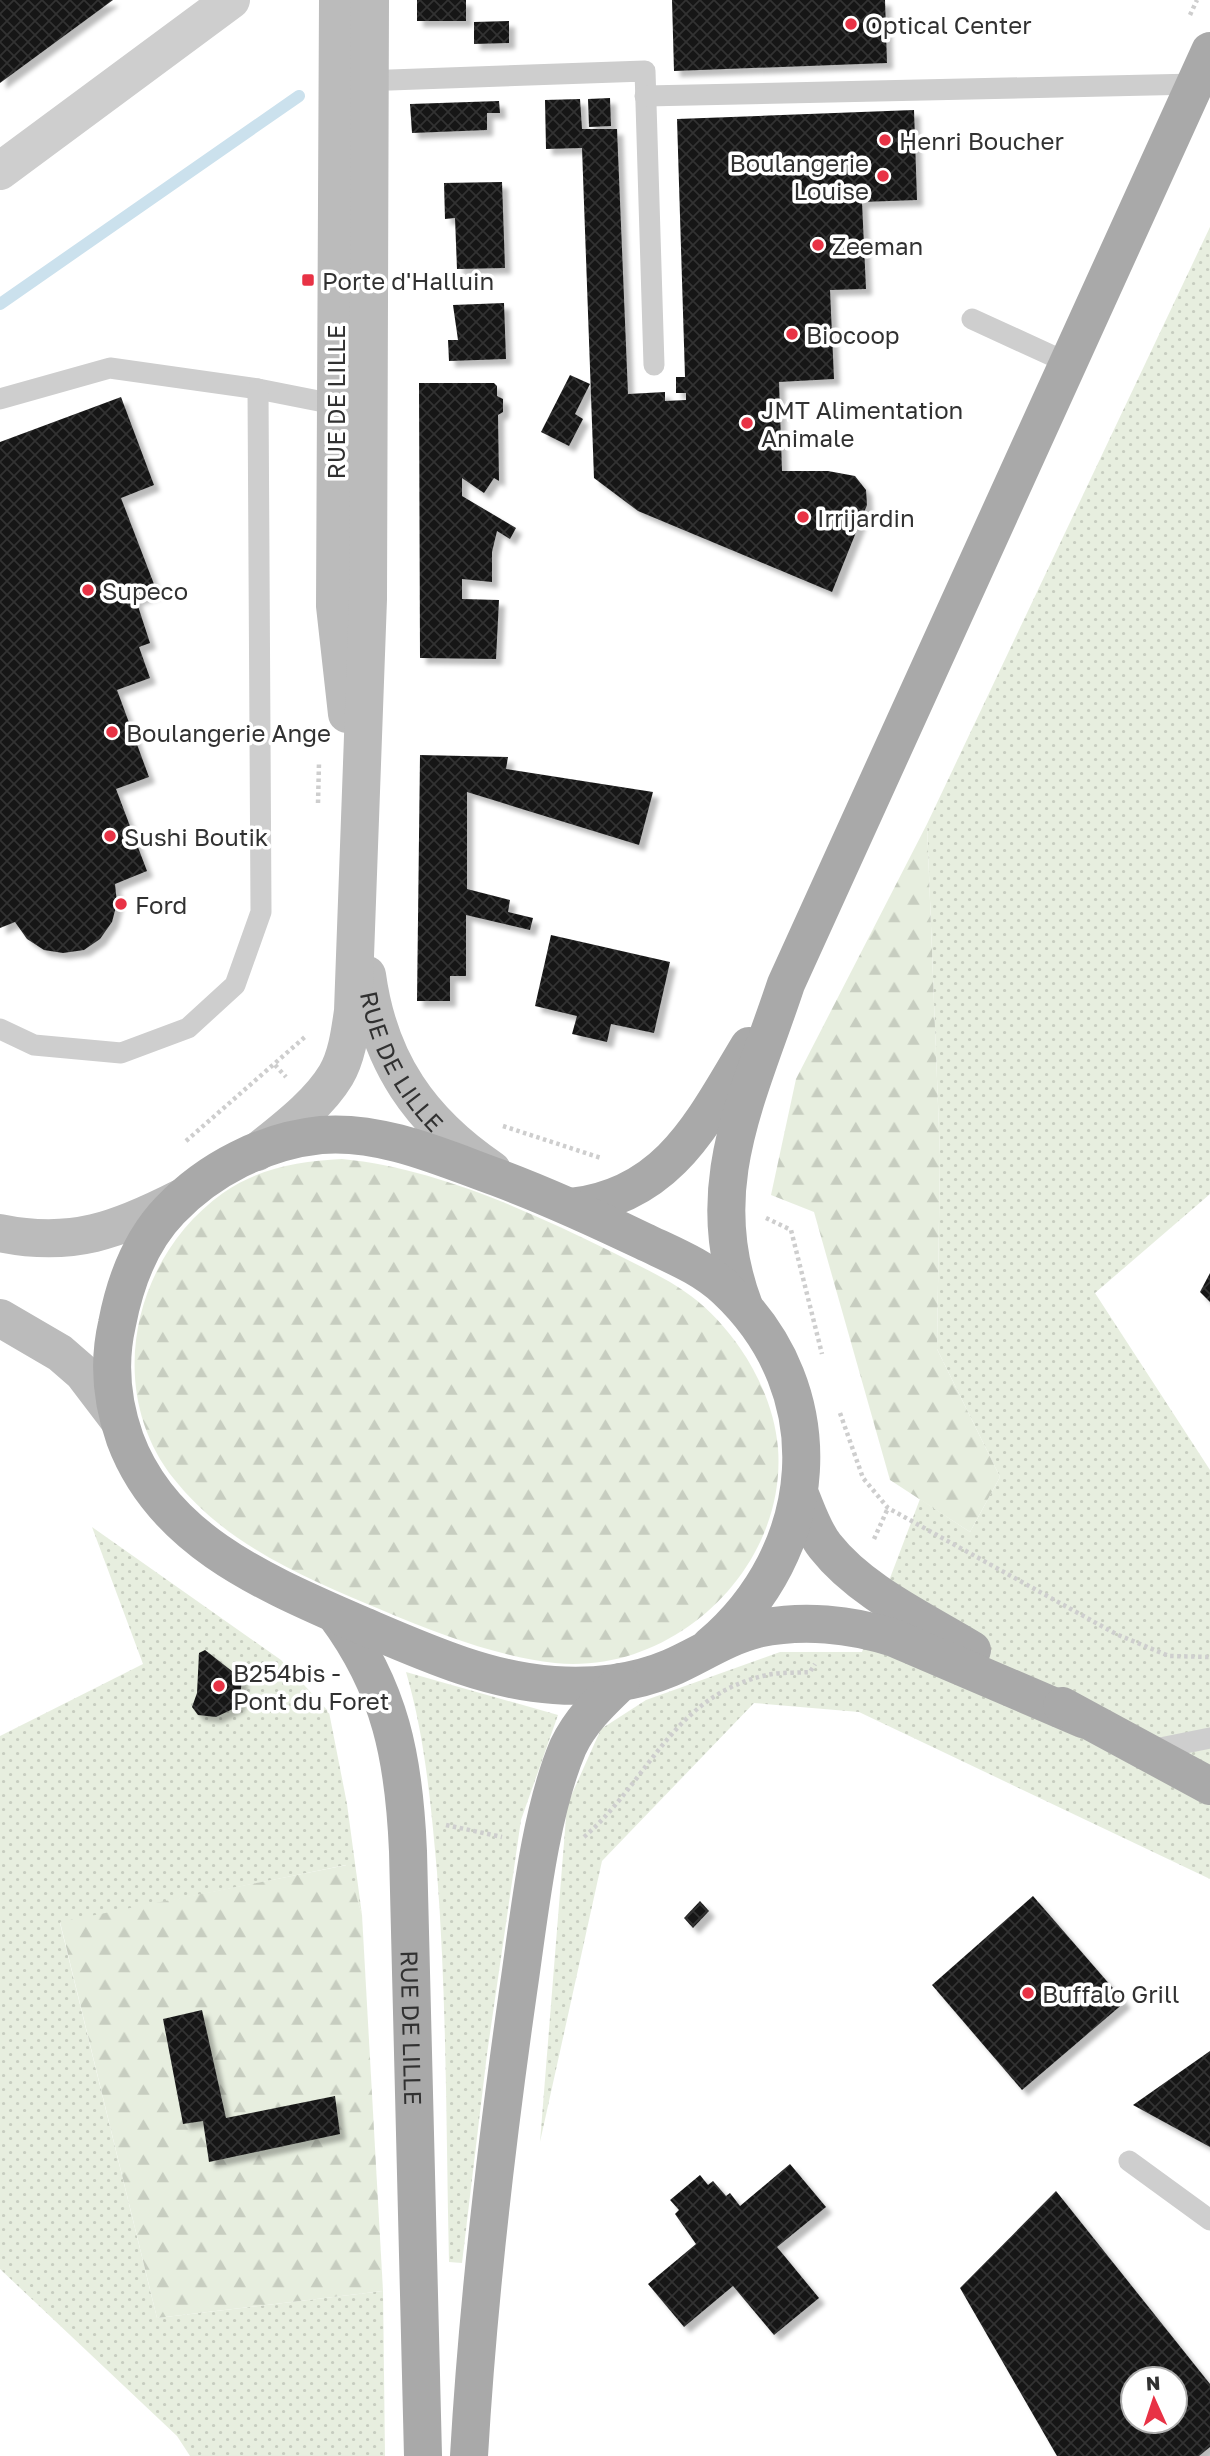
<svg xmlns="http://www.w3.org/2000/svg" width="1210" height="2456" viewBox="0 0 1210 2456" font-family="'Golos Text',sans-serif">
<defs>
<pattern id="grass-dots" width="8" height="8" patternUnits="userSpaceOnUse" patternTransform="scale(1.75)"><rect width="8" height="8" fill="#e7eedf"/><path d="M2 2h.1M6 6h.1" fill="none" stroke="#c7cdc0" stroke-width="1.8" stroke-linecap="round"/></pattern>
<pattern id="forest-firs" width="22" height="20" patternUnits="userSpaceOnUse" patternTransform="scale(1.75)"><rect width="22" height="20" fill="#e7eedf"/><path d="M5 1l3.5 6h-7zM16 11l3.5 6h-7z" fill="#c7cdc0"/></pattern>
<pattern id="building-cross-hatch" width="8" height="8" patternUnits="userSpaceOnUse" patternTransform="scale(1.75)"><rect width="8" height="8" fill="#181818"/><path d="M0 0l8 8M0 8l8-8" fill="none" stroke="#313131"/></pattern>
<filter id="shadow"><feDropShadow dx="6" dy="6" stdDeviation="2" flood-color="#0004"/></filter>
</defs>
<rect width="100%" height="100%" fill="#fff"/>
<g fill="url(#grass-dots)">
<polygon points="1210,227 1210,1194 1095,1293 1210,1470 1210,1879 859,1712 754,1703 602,1861 540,2142 567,1805 601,1729 646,1700 780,1652 862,1652 920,1499 970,1532 1000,1477 937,1349 940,1155 927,824"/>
<polygon points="92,1527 281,1660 329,1712 347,1804 362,1915 346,1865 60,1923 157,2318 383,2291 385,2456 190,2456 177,2436 0,2269 0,1736 143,1664"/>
<path d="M406,1672L558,1715L521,1820L487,2054L462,2263L449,2262C446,2132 447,2002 437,1872C431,1805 425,1737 406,1672Z"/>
</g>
<g fill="url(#forest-firs)">
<polygon points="927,824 940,1155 937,1349 1000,1477 970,1532 890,1480 814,1212 771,1195 796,1079"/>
<path d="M342,1159C435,1168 529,1211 612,1252C639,1266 667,1278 691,1296C709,1309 727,1329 740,1348C760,1377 775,1412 778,1448C787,1568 674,1675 555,1663C495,1656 439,1634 384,1611C307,1579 227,1546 174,1479C103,1390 133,1257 223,1193C259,1168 299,1161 342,1159Z"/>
<polygon points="347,1865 362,1915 383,2291 157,2318 60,1922"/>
</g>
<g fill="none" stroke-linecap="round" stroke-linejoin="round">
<polyline stroke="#cbe1ed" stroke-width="12" points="0,304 299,96"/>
</g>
<g fill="url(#building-cross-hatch)" fill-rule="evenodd" filter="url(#shadow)">
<polygon points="0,0 113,0 0,83"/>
<rect x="417" y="0" width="49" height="21"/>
<polygon points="672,0 885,0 887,63 674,71"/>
<polygon points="509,21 509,43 474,44 474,22"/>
<polygon points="610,98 611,126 589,127 588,99"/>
<polygon points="580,99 582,129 617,129 628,394 665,392 665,401 686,400 686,393 676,393 676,377 685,377 677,119 914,110 917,200 862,202 866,289 830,290 834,379 779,382 782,471 828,471 855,476 866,490 867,505 832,592 638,511 594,478 582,148 546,149 545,100"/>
<polygon points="499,101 500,113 487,113 487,130 412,133 410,104"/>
<polygon points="502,182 505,268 457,269 455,218 445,219 444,183"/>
<polygon points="504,303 506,359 449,361 448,340 458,340 453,305"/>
<polygon points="570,375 590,384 575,414 583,419 569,446 541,432"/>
<polygon points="419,383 494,383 497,386 497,396 503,399 503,412 498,415 499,481 494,478 484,493 462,478 462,496 516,528 510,539 497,531 492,552 492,582 462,579 462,599 499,600 496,659 420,658"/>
<polygon points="121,397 154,485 121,498 157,592 136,600 150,643 139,647 150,678 117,690 149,777 116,789 147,871 115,884 117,903 112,922 100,939 84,950 63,953 44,950 27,939 15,922 0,928 0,442"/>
<polygon points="420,755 508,757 506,769 653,792 639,845 467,792 467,889 510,900 508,912 533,918 530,930 466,915 466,976 450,976 450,1001 417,1001"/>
<polygon points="551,935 670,962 654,1033 611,1024 607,1042 572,1034 577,1016 535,1006"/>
<polygon points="1210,1273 1210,1302 1200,1292"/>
<polygon points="205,1650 242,1679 239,1706 216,1717 198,1715 192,1707 197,1693 199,1653"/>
<polygon points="1033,1896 1125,2002 1022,2090 932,1985"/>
<polygon points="700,1901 709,1911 693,1928 684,1918"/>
<polygon points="202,2010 226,2118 335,2096 340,2134 209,2162 203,2121 183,2124 163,2019"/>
<polygon points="1210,2051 1210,2147 1133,2105"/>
<polygon points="790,2164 826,2207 777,2247 819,2298 774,2335 733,2286 684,2327 648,2284 696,2244 675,2214 679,2210 670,2200 700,2175 708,2185 713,2181 726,2196 730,2193 740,2206"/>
<path d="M1056,2191L1210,2384V2447L1199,2456H1057L960,2288ZM1133,2379H1175V2421H1133Z"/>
</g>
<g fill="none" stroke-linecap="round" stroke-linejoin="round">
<g stroke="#cecece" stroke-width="4.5" stroke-dasharray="3.5 3.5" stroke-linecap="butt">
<polyline points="1190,15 1197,0"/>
<polyline points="318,803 319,763"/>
<polyline points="275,1065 286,1077"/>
<polyline points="503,1126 601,1158"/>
<polyline points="186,1141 306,1036"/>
<polyline points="766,1218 791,1230 822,1354"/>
<polyline points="840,1413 863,1478 888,1508 1116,1634 1169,1656 1210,1657"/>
<polyline points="874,1539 888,1508"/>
<polyline points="446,1825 502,1837"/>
<path d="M584,1837C649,1781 673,1695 767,1675C780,1672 796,1673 810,1672L815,1664"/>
</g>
<g stroke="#cecece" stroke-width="21">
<polyline points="362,81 645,71 654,365"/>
<polyline points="645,96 1196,84"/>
<polyline points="972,319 1068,363"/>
<polyline points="0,399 110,368 258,389 344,406"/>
<polyline points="0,1029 34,1045 121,1053 188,1028 235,985 261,912 258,389"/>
<polyline points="1150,1750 1210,1738"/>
<polyline points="1129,2161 1210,2220"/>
</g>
<polyline stroke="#cecece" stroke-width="38" points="0,171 231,0"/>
<g stroke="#bbb" stroke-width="38">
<polyline points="338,0 335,606 347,714"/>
<path id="s1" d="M367,975C379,1062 420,1121 492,1170"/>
<path d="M257,1152C284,1130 318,1105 336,1075C347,1056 350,1032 353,1011L368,599L370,0"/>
<path d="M0,1233C72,1248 118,1230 181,1198"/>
<polyline points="0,1318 60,1353 83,1373 118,1419"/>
</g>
<g stroke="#a9a9a9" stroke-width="38">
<path d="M571,1207C669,1196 703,1122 749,1046"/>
<path d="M744,1306C699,1188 749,1096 786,984L1210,51"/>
<path d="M801,1497C808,1514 814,1532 825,1546C861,1592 923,1620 972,1650"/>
<path id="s2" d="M335,1614C391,1689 404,1759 408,1851L423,2456"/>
<path d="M710,1646C821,1552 836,1392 726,1289C703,1267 672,1255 643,1241C595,1218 547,1196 496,1177C441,1157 381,1130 321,1135C264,1141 209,1169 170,1210C140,1241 125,1282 117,1324C108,1363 112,1402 125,1439C163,1542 268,1584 361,1625C422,1651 488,1681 554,1685C592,1688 635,1683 670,1668C700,1655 725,1637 757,1629C802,1619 851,1624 894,1638L1083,1719"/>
<polyline points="1062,1706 1210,1786"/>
<path d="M469,2456C478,2300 496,2146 518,1992C529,1918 539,1815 568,1747C580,1721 600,1702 621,1682"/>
</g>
</g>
<g fill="#e83245" stroke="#fff" stroke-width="2.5">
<circle cx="851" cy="24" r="7"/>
<circle cx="885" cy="140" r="7"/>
<circle cx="883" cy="176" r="7"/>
<circle cx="818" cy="245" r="7"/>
<rect x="301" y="273" width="14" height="14" rx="3.5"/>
<circle cx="792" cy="334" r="7"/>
<circle cx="747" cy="423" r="7"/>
<circle cx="803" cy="517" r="7"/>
<circle cx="88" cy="590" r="7"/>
<circle cx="112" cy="732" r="7"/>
<circle cx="110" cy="836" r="7"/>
<circle cx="121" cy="904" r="7"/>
<circle cx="219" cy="1686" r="7"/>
<circle cx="1028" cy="1993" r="7"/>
</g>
<g text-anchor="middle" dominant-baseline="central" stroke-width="7" stroke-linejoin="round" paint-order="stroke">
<g font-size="24" fill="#313131" stroke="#fff" text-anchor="start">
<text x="865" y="24">Optical Center</text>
<text x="899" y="140">Henri Boucher</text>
<text x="869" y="162" text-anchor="end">Boulangerie<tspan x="869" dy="28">Louise</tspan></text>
<text x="832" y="245">Zeeman</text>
<text x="322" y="280">Porte d'Halluin</text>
<text x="806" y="334">Biocoop</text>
<text x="761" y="409">JMT Alimentation<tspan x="761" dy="28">Animale</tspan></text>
<text x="817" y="517">Irrijardin</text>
<text x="102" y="590">Supeco</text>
<text x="126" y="732">Boulangerie Ange</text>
<text x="124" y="836">Sushi Boutik</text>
<text x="135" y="904">Ford</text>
<text x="233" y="1672">B254bis -<tspan x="233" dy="28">Pont du Foret</tspan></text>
<text x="1042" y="1993">Buffalo Grill</text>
</g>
<g font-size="24" fill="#313131" stroke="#fff">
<text transform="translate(335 402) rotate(-90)">RUE DE LILLE</text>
<text stroke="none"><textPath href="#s1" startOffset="94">RUE DE LILLE</textPath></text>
<text stroke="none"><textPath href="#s2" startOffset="429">RUE DE LILLE</textPath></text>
</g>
</g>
<g transform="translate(1154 2400) rotate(357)"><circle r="33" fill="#ffffff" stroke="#adadad" stroke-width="2"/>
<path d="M0-5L12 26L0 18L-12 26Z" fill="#e83245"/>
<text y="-10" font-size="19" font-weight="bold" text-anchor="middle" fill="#313131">N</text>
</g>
</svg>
